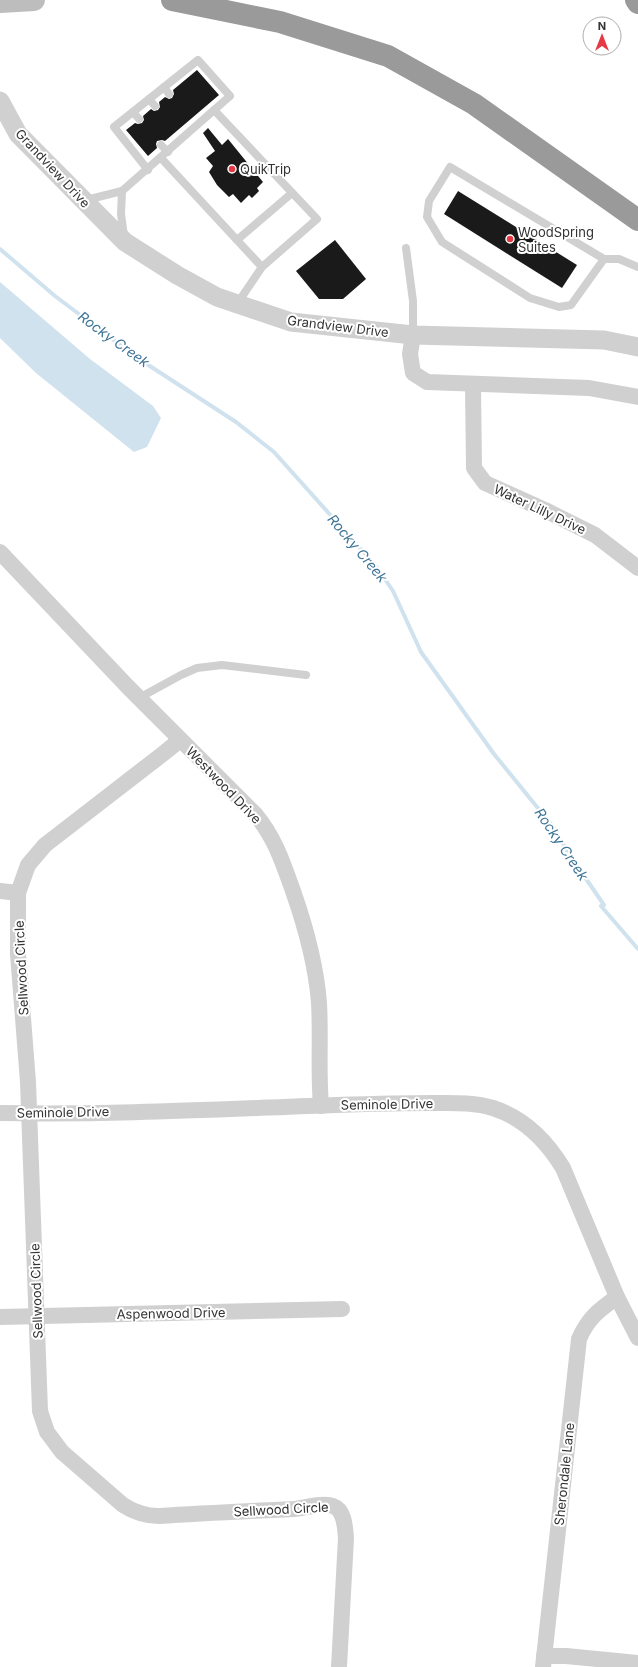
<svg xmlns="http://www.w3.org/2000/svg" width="638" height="1667" viewBox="0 0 638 1667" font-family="Inter,sans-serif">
<rect width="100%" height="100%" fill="#fff"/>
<polygon fill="#cfe2ee" points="0,282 90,359 153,406 161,418 147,447 134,452 36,373 0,338"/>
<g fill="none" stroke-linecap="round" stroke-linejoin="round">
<polyline stroke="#cfe2ee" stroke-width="4" points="0,249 55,296 136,357 236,422 274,452 376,566 393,591 421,652 494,754 554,828 569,854 604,905 601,906 638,949"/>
</g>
<g fill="#1a1a1a">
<polygon points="197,70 219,95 165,141 162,140 157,141 156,144 157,148 148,156 126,130 135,123 138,124 142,123 144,120 143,116 151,109 154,111 158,110 160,107 159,102 165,97 169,99 172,98 174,94 173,90"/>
<polygon points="208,128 222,145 228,139 263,182 257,188 259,191 252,198 249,195 241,203 233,194 229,197 217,185 209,172 213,166 206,158 215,151 203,133"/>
<polygon points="458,191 577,265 562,288 444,214"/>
<polygon points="335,240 366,279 343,299 319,299 296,271"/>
</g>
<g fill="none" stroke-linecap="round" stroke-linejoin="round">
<g stroke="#d0d0d0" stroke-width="8">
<polyline points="164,87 169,94"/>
<polyline points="149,99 155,106"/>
<polyline points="214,110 317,219 262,267 237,304"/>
<polyline points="133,112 139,119"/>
<polyline points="161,145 168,152"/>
<polyline points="161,158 262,267"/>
<polyline points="122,191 121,214 124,236"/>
<polyline points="86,200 122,191 230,96 198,60 114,127 148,170"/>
<polyline points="237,240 292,193"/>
<polyline points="406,248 413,301 413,335"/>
<polyline points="604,259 571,305 559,307 530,298 442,242 427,217 429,201 450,167 604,259 619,259 638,267"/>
<polyline points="139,698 181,675 197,668 222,665 306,675"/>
</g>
<g stroke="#d0d0d0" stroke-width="16">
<polyline points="413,335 410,354 413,373 427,382 589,388 638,397"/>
<polyline points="473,385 474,468 485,483 545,510 595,535 638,568"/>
<path d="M0,552L128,687L256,815C275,838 283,863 293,891C306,928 316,964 319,1003C321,1037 318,1071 321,1106"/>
<path d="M180,740L164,753L45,845L28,865L18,893V954L28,1082L40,1411L47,1432L62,1452L123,1505C134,1512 146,1516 159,1516C204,1513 249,1511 294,1509C304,1508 324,1502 333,1506C345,1510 345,1528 346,1538L339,1667"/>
<polyline points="0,891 18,893"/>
<path d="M0,1113C112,1115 224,1109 336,1105C368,1104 401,1103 433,1103C452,1103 474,1102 493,1108C524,1118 546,1140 563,1168L617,1297L638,1338"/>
<polyline points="0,1317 342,1309"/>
<polyline points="544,1656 566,1656 638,1663"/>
<path d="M543,1667L579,1339C588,1318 599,1310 617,1297"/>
</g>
<polyline stroke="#d0d0d0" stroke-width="19" points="0,101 18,134 125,242 177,275 217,297 291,322 413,335 604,340 638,347"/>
<polyline stroke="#bdbdbd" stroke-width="22" points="0,2 34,0"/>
<g stroke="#9a9a9a" stroke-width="22">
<polyline points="172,0 280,22 388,56 474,104 638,220"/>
<polyline points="636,0 638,3"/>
</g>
</g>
<g fill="#e63946" stroke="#fff" stroke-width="1.5">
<circle cx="232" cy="169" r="4"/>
<circle cx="510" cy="239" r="4"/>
</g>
<g text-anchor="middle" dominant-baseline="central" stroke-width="4" stroke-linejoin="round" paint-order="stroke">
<g font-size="13" fill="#333" stroke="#fff">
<text transform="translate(53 168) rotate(47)">Grandview Drive</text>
<text transform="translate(338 326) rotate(7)">Grandview Drive</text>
<text transform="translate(540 509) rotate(25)">Water Lilly Drive</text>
<text transform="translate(224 785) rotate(46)">Westwood Drive</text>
<text transform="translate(21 968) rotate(-93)">Sellwood Circle</text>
<text transform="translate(387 1104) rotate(-1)">Seminole Drive</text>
<text transform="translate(63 1112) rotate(-1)">Seminole Drive</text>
<text transform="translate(36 1291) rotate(-92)">Sellwood Circle</text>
<text transform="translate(171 1313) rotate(-1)">Aspenwood Drive</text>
<text transform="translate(564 1474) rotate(-84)">Sherondale Lane</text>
<text transform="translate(281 1509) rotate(-3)">Sellwood Circle</text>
</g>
<g font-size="13" fill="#333" stroke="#fff" text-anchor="start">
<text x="240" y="169">QuikTrip</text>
<text x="518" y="232">WoodSpring<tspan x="518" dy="15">Suites</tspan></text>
</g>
<g font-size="14" font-style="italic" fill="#3f7597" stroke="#fff">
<text transform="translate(114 339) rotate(36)">Rocky Creek</text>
<text transform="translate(358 548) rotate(50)">Rocky Creek</text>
<text transform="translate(562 844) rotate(56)">Rocky Creek</text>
</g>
</g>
<g transform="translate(602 36)"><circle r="19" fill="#ffffff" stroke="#adadad"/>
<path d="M0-3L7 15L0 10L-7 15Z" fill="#e63946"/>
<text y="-6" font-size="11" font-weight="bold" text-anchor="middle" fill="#333333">N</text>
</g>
</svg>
